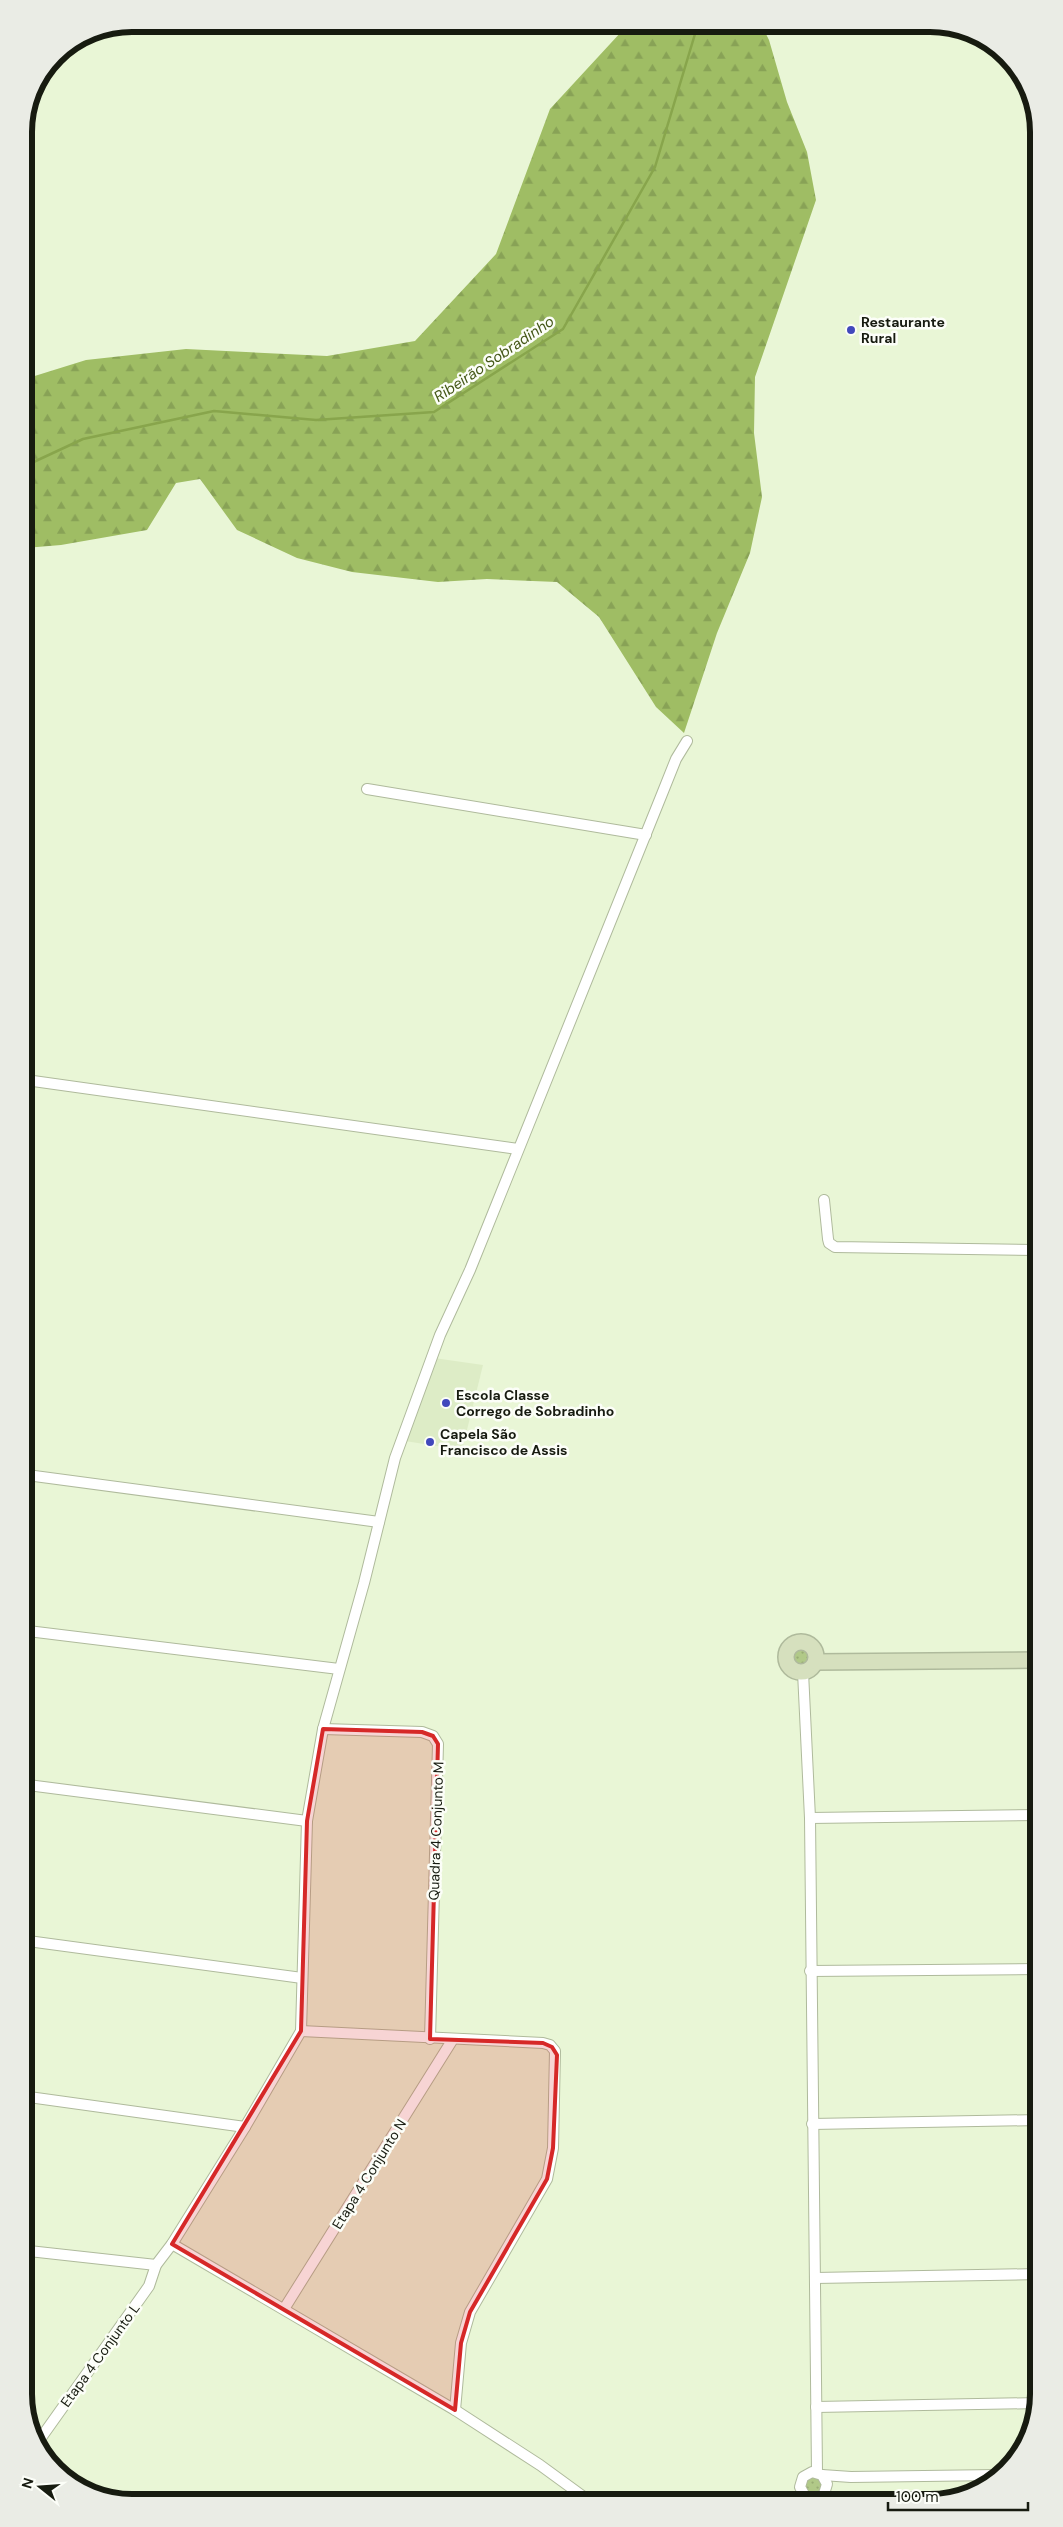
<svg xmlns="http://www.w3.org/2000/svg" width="1063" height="2527" viewBox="0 0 1063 2527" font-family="'DM Sans',sans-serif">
<defs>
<pattern id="grass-dots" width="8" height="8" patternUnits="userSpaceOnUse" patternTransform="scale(1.25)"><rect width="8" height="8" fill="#b1c988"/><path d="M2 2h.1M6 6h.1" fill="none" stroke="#98ac74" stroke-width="1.8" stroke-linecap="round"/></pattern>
<pattern id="forest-firs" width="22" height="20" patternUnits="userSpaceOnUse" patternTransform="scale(1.25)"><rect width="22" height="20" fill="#9fbd64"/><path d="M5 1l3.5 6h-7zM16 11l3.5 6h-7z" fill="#88a256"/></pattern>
</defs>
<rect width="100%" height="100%" fill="#e9f6d6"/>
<polygon fill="#ddecc6" points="434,1358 483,1365 462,1450 405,1441"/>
<g fill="url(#grass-dots)">
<circle cx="801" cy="1657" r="12"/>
<polygon points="809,2477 817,2477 822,2483 820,2494 809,2496 803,2483"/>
</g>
<polygon fill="url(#forest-firs)" points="622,24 761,24 769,40 787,102 807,152 816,200 755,377 754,433 762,497 750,553 717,633 684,733 656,707 599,617 557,582 487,579 438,582 352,572 297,558 237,530 200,479 176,483 147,530 61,545 25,548 25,379 86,360 186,349 327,356 415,341 496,254 550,109 622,31"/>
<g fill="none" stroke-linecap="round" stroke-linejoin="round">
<polyline stroke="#88a54c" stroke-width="2.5" points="25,466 83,439 214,411 316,420 434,412 563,329 655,167 698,24"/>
<g stroke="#afba9c" stroke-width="12">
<g id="street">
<polyline points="367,789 646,835"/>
<polyline points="26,1080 518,1149"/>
<polyline points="824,1200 828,1239 829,1243 835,1247 1036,1250"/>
<polyline points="27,1475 379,1522"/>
<polyline points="28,1631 339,1669"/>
<polyline points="803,1672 810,1818 817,2472"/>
<polyline points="323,1729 422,1732 433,1736 438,1744 430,2039"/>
<polyline points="28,1785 307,1821"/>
<polyline points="810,1818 1038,1815"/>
<polyline points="28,1941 302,1978"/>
<polyline points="810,1971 1038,1969"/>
<polyline points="301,2031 543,2043 550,2045 555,2051 553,2148 547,2179 470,2312 461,2343 455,2410"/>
<polyline points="29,2097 245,2127"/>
<polyline points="812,2124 1039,2120"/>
<polyline points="172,2244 455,2410 540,2465 588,2500"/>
<polyline points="29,2251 156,2265"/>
<polyline points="815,2278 1039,2274"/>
<polyline points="284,2309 453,2039"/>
<polyline points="816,2407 1037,2403"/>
<polyline points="38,2442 149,2286 156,2265 172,2244 245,2127 301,2031 307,1821 323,1729 364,1583 395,1458 440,1335 470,1270 662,794 676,759 687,741"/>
<polyline points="822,2475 851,2477 997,2475"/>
<polyline points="812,2499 805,2496 800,2487 803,2477 812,2472 822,2475 827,2484 824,2494 816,2499"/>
</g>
</g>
<g stroke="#afba9c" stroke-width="18">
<g id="secondary">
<circle cx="801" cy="1657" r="15"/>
<polyline points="816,1662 1037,1660"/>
</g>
</g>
<use href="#street" stroke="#fff" stroke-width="10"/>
<use href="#secondary" stroke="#d6e0be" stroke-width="15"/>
</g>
<path fill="#d62828" fill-opacity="0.2" stroke="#d62828" stroke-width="4" stroke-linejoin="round" d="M323,1729L422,1732L433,1736L438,1744L430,2039L543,2043L552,2047L557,2055L553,2148L547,2179L470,2312L461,2343L455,2410L172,2244L301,2031L307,1821Z"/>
<g fill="#4148bc" stroke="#fcfef8" stroke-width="2">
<circle cx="851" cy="330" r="5"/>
<circle cx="446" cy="1403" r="5"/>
<circle cx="430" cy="1442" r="5"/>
</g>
<g text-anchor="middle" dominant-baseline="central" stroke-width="5" stroke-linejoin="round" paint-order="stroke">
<g font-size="14" font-weight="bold" fill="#171b10" stroke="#fcfef8" text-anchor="start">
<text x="861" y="322">Restaurante<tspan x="861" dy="16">Rural</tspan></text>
<text x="456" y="1395">Escola Classe<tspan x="456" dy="16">Corrego de Sobradinho</tspan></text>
<text x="440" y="1434">Capela São<tspan x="440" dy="16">Francisco de Assis</tspan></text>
</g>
<g font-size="14" fill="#171b10" stroke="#fcfef8">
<text transform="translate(436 1831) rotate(-88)">Quadra 4 Conjunto M</text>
<text transform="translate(369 2174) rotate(-58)">Etapa 4 Conjunto N</text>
<text transform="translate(100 2355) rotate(-54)">Etapa 4 Conjunto L</text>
</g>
<g font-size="15" font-style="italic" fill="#455818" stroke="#fcfef8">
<text transform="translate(494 359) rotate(-34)">Ribeirão Sobradinho</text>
</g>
</g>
<path d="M0 0H1063V2527H0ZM132 32H930A100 100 0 0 1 1030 132V2394A100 100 0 0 1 930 2494H132A100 100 0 0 1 32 2394V132A100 100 0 0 1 132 32Z" fill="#eaece5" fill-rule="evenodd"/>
<path fill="none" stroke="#171b10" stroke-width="6" d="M132 32H930A100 100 0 0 1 1030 132V2394A100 100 0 0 1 930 2494H132A100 100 0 0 1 32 2394V132A100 100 0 0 1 132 32Z"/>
<g transform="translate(40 2487) rotate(287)" stroke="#fcfef8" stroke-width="4" paint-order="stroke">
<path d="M0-4L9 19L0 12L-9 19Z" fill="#171b10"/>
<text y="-8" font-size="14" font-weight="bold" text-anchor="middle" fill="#171b10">N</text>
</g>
<path d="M888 2502v8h140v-8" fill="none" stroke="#171b10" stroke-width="2.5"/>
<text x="896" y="2502" font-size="15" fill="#171b10" stroke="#fcfef8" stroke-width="4" paint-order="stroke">100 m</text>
</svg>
